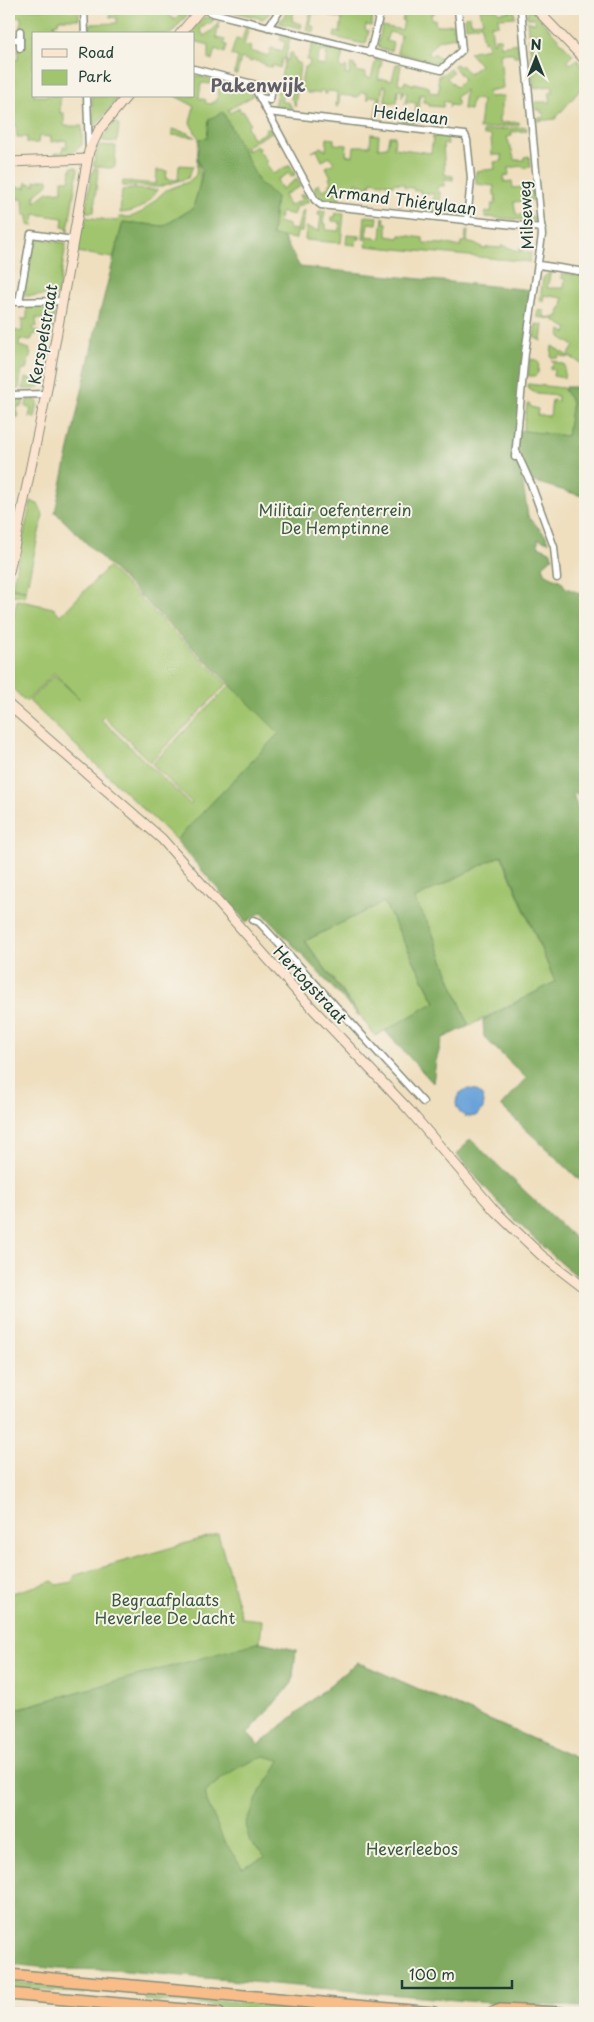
<svg xmlns="http://www.w3.org/2000/svg" width="594" height="2022" viewBox="0 0 594 2022" font-family="'Playpen Sans',sans-serif">
<rect width="100%" height="100%" fill="#f7f3e8"/>
<filter id="ink" filterUnits="userSpaceOnUse"><feTurbulence type="fractalNoise" baseFrequency=".02" numOctaves="2"/><feDisplacementMap in="SourceGraphic" scale="10" xChannelSelector="R" yChannelSelector="G"/><feConvolveMatrix kernelMatrix="1 2 1 2 8 2 1 2 1" color-interpolation-filters="sRGB"/></filter>
<filter id="wash" filterUnits="userSpaceOnUse"><feTurbulence type="fractalNoise" baseFrequency=".0096" numOctaves="4" result="noise"/><feDisplacementMap in="SourceGraphic" scale="20" xChannelSelector="R" yChannelSelector="G"/><feGaussianBlur stdDeviation="1.12" result="paint"/><feColorMatrix in="noise" values="0 0 0 0 0 0 0 0 0 0 0 0 0 0 0 0 0 1.4 0 .05"/><feComposite in="paint" operator="in"/></filter>
<g filter="url(#wash)">
<rect width="100%" height="100%" fill="#efdfbf"/>
<g fill="#a1c56e" stroke="#608151">
<polygon points="9,9 79,9 79,19 59,19 58,23 54,24 55,27 58,27 57,34 52,34 52,29 48,29 47,32 34,34 34,64 32,65 34,70 34,96 60,96 60,113 64,113 64,126 82,126 82,145 71,154 55,156 55,153 63,152 63,147 67,147 66,140 51,142 51,137 39,136 38,143 27,143 27,137 17,137 16,125 13,125 13,131 12,125 10,125 9,132 9,59 18,60 18,49 25,47 24,31 21,30 21,17 13,18 13,16 9,16"/>
<polygon points="107,9 114,9 115,14 119,14 119,9 169,9 166,13 175,20 185,9 192,9 171,34 148,34 146,32 144,34 90,34 90,24 117,23 117,18 110,17 109,11 107,11"/>
<polygon points="221,9 260,9 264,12 269,9 272,11 263,19"/>
<polygon points="289,9 299,9 298,12 294,11 292,21 302,24 301,28 279,23"/>
<polygon points="311,9 361,9 374,12 371,26 366,25 365,30 369,31 366,43 364,44 334,37 335,32 340,33 342,19 328,15 329,11 324,10 322,14 313,13 310,25 315,27 314,32 306,30"/>
<polygon points="387,9 403,11 404,9 434,9 435,13 431,14 432,20 435,19 436,26 454,24 456,37 438,40 428,52 431,56 434,53 443,61 437,63 397,53 401,35 389,32 386,41 393,43 391,51 380,49 378,45 382,26 402,30 404,21 402,21 404,14 391,11 390,14 386,13"/>
<polygon points="480,9 497,9 499,13 514,10 515,17 498,18 499,25 491,25 493,43 495,42 495,38 500,38 501,46 517,43 519,56 514,56 513,53 500,53 503,88 488,91 489,97 504,96 503,102 501,104 501,116 499,116 499,123 519,122 519,125 479,129 482,100 472,99 470,110 463,109 465,90 455,98 457,100 457,106 450,105 449,108 450,103 444,101 443,107 429,106 429,103 423,102 424,95 420,94 417,123 402,121 403,116 415,117 416,103 410,102 405,104 407,92 404,91 402,98 402,90 398,90 397,103 385,102 386,86 383,86 378,118 375,118 378,97 370,96 369,99 367,99 367,93 361,92 358,97 340,95 338,107 336,106 337,92 327,91 327,94 324,94 324,91 321,90 320,93 307,93 306,90 300,90 304,68 309,65 310,61 307,60 313,43 326,47 325,52 320,51 316,64 325,66 328,47 343,51 340,67 344,69 345,66 347,67 345,75 349,75 351,64 355,65 354,68 357,68 356,71 366,73 366,77 371,78 376,59 382,61 378,79 392,80 396,64 401,65 398,83 404,85 405,81 414,85 414,83 429,87 430,92 438,93 440,85 438,84 439,75 442,75 450,69 453,72 447,78 456,87 464,79 453,66 456,64 459,67 461,65 469,74 480,65 469,52 473,53 473,51 489,48 487,41 484,42 484,38 482,38 482,25 466,27 465,17 470,16 471,23 483,22"/>
<polygon points="530,10 534,12 573,55 567,61 571,64 577,59 585,73 585,84 555,119 537,121 537,118 544,117 544,113 541,113 541,110 536,110 535,102 551,102 549,92 553,92 552,86 534,88 532,74 537,73 537,67 532,67 529,37 538,43 543,38 539,33 528,33 527,21 534,23 536,20 534,18 527,18 527,12"/>
<polygon points="204,17 215,19 210,24 209,23 200,29 204,36 213,30 220,20 216,38 225,40 224,44 227,45 225,53 215,49 212,60 209,59 209,45 194,41 194,34 189,34"/>
<polygon points="246,26 249,27 244,45 251,47 250,51 268,56 271,48 283,51 285,42 280,40 281,35 290,38 285,60 288,60 290,53 293,53 292,57 295,58 295,62 300,64 295,107 294,102 291,99 293,85 286,83 281,101 289,103 292,108 276,107 274,106 285,60 282,59 280,68 273,65 272,67 265,66 265,64 253,60 252,62 241,58 237,74 234,74 238,57 231,55 236,39 242,40"/>
<polygon points="194,75 211,79 210,84 203,83 201,84 199,98 206,100 205,103 212,104 213,102 216,102 221,82 250,91 253,96 228,110 230,113 239,108 241,112 243,111 250,124 247,126 253,139 266,132 265,129 270,127 272,132 245,147 247,151 256,146 258,149 260,148 259,151 267,161 265,163 273,174 290,165 295,175 291,177 289,173 277,180 282,189 297,179 301,186 284,195 289,206 302,200 300,195 305,195 309,201 295,208 294,215 281,212 278,222 289,225 289,229 297,230 301,214 304,209 302,232 297,232 296,239 272,236 276,196 260,185 207,138 199,139 190,123 194,106 175,96 194,96"/>
<polygon points="92,96 114,96 117,99 94,128 93,128"/>
<polygon points="115,122 119,125 117,142 103,141 102,139"/>
<polygon points="526,127 527,131 511,132 512,136 507,137 508,140 515,160 524,160 524,157 529,156 531,167 523,168 522,166 508,168 509,175 504,176 504,182 512,181 513,188 525,187 525,191 533,191 534,200 514,202 516,214 535,217 535,221 485,217 486,211 491,212 492,204 495,204 496,195 494,195 494,186 476,184 476,171 495,169 494,162 502,161 502,155 492,155 491,135 483,135 483,131"/>
<polygon points="172,129 188,133 195,137 172,135"/>
<polygon points="371,134 379,135 378,148 387,147 389,136 395,136 394,148 431,153 433,136 447,137 448,144 443,144 445,175 453,176 453,180 445,179 444,186 438,186 437,192 441,193 440,207 463,209 462,213 432,211 434,194 420,193 420,190 414,191 413,188 404,187 404,184 394,183 393,185 371,181 370,186 359,185 359,183 356,182 356,186 337,186 335,195 340,196 339,202 321,199 314,187 319,184 322,191 329,187 328,185 332,183 329,178 331,177 326,167 334,163 330,157 322,161 317,150 312,152 321,147 326,151 327,138 334,139 334,144 347,145 346,155 353,156 354,146 370,146"/>
<polygon points="99,145 116,146 115,167 109,168 93,166"/>
<path d="M197,159C204,178 198,190 193,208L164,226L123,222L113,258L77,252L84,217L118,221L119,217H131L142,212L166,190L188,182L196,175Z"/>
<polygon points="179,165 193,166 188,178 158,187 122,186 123,181 156,184 157,170 167,171 166,179 178,180"/>
<polygon points="71,167 77,167 78,169 67,236 67,228 62,227 63,218 35,214 33,226 28,225 28,215 24,215 23,199 12,199 12,186 26,188 26,182 35,185 35,181 48,179 48,184 35,195 35,202 48,192 62,191 62,180 70,180"/>
<polygon points="94,168 98,169 94,212 85,212 92,172 93,172"/>
<path d="M129,189L158,190C147,205 138,212 120,213L122,190Z"/>
<polygon points="319,211 325,211 323,223 326,224 326,230 339,231 340,222 332,221 332,217 335,217 336,213 344,213 341,243 305,240 306,227 319,231 321,216 318,215"/>
<polygon points="365,216 378,217 377,224 368,223 366,236 375,237 375,239 381,238 383,217 385,218 384,222 387,223 387,236 399,238 400,235 403,235 423,238 423,243 443,244 444,243 460,247 461,242 465,242 466,231 468,231 467,242 481,246 481,248 486,249 487,247 501,248 502,245 520,252 520,248 523,249 523,252 531,253 530,262 366,246 367,240 363,239"/>
<polygon points="347,235 360,236 360,239 357,239 356,245 346,244"/>
<polygon points="34,238 66,243 58,295 23,296"/>
<polygon points="551,271 547,288 564,288 565,279 561,278 562,273 582,276 581,284 585,286 583,295 585,298 585,366 569,356 568,358 559,355 558,358 551,357 552,346 568,356 574,346 560,337 561,330 566,333 568,329 552,319 537,317 538,310 544,311 544,317 556,318 556,316 559,316 560,308 562,308 563,298 544,295 543,301 540,301 543,278"/>
<polygon points="27,307 53,307 55,309 52,329 46,328 47,320 36,318 37,327 34,326 33,329 38,331 38,334 34,334 31,340 20,339 19,346 30,349 29,352 31,353 26,370 22,370 19,389 12,390 11,370 9,369 9,325 9,329 22,332 22,319 27,319"/>
<polygon points="536,324 543,325 541,341 534,337"/>
<polygon points="530,359 536,360 539,363 538,373 535,376 528,376"/>
<polygon points="551,360 565,365 564,378 553,376 554,370 550,369 554,362"/>
<path d="M38,372L44,373C41,390 40,389 23,389L25,378L37,380Z"/>
<polygon points="528,384 563,388 572,402 567,436 523,431 527,404 529,403 531,407 538,409 537,415 550,416 552,400 558,401 558,396 537,394 527,388"/>
<polygon points="24,400 22,407 18,406 16,413 19,414 18,417 11,419 9,425 9,401"/>
<polygon points="27,400 36,400 38,402 35,418 29,417 31,409 26,407"/>
<polygon points="31,501 39,505 43,515 26,590 12,587"/>
<polygon points="108,567 227,684 150,762 104,717 101,719 191,805 192,803 152,764 231,684 280,733 176,840 29,701 54,675 80,699 54,673 26,702 9,685 9,639 17,600 53,608 61,615"/>
<polygon points="11,588 26,591 25,597 10,595"/>
<polygon points="501,855 555,982 469,1026 430,927 414,899"/>
<polygon points="384,902 435,1003 375,1036 305,941"/>
<polygon points="218,1534 242,1618 262,1620 260,1642 296,1650 292,1683 248,1733 259,1745 357,1662 585,1762 9,1955 195,1660 9,1711 9,1594 53,1581 57,1585 72,1582 76,1575"/>
<polygon points="9,1982 85,1989 85,1994 9,1987"/>
<polygon points="146,1994 356,2013 296,2013 145,2000"/>
</g>
<g fill="#80aa61" stroke="#50744a" fill-rule="evenodd">
<polygon points="223,112 260,184 276,196 272,236 283,237 300,267 532,290 517,430 567,436 572,402 565,391 565,387 576,387 581,373 585,374 585,497 522,478 528,516 547,537 549,542 538,539 538,546 550,551 553,557 543,566 546,574 561,581 566,588 585,595 585,795 573,793 585,835 585,1185 501,1106 526,1078 484,1037 483,1020 555,982 502,855 414,899 430,927 469,1026 443,1038 436,1061 433,1083 385,1031 435,1002 384,902 305,941 359,1016 262,912 246,922 176,840 279,733 55,512 95,332 123,222 164,226 193,208 201,180 202,170 197,159 199,139 207,138 209,119"/>
<path d="M470,1139L585,1248V1282C537,1246 496,1201 457,1155Z"/>
<path d="M260,1642L296,1650L292,1683L248,1733L259,1745L357,1662L585,1762V2007L501,2004L114,1970L59,1969L9,1964V1711ZM264,1756L280,1760L275,1770L261,1790L245,1825L250,1842L265,1857L242,1868L223,1839L204,1794C225,1774 237,1767 264,1756Z"/>
<polygon points="9,2007 75,2013 9,2013"/>
</g>
<circle fill="#6aa3d9" stroke="#447086" cx="470" cy="1103" r="14"/>
</g>
<g filter="url(#ink)">
<g fill="none" stroke-linecap="round" stroke-linejoin="round">
<g stroke="#878e7a" stroke-width="9">
<g id="street">
<polyline points="84,9 85,34"/>
<polyline points="203,9 213,13 441,70 462,50 458,9"/>
<polyline points="268,27 281,9"/>
<polyline points="20,39 20,48"/>
<polyline points="9,40 20,39 20,31"/>
<polyline points="370,53 381,9"/>
<polyline points="194,69 272,89 270,100 261,98"/>
<polyline points="253,85 315,200 321,205 542,228"/>
<polyline points="87,96 89,150"/>
<polyline points="268,112 465,135 467,140 471,178 467,221"/>
<polyline points="539,265 585,272"/>
<polyline points="9,302 63,301"/>
<polyline points="19,302 31,234 73,240"/>
<polyline points="9,395 46,394"/>
<polyline points="516,451 531,484 554,547 557,578"/>
<polyline points="515,457 525,353 542,235 521,9"/>
<polyline points="253,920 259,922 423,1102"/>
</g>
</g>
<g stroke="#878e7a" stroke-width="11">
<g id="secondary">
<polyline points="536,9 585,60"/>
<polyline points="180,34 201,9"/>
<polyline points="9,162 87,159"/>
<polyline points="9,572 46,394 89,151 99,130 127,96"/>
<polyline points="9,705 162,839 299,994 409,1110 495,1211 541,1255 585,1289"/>
</g>
</g>
<g stroke="#878e7a" stroke-width="14">
<g id="highway">
<polyline points="9,1975 434,2013"/>
<polyline points="9,1994 219,2013"/>
<polyline points="492,2013 501,2010 561,2013"/>
</g>
</g>
<use href="#street" stroke="#fff" stroke-width="6"/>
<use href="#secondary" stroke="#fce5d0" stroke-width="9"/>
<use href="#highway" stroke="#f8bd89" stroke-width="11"/>
</g>
</g>
<g text-anchor="middle" dominant-baseline="central" stroke-width="4" stroke-linejoin="round" paint-order="stroke">
<g font-size="16" fill="#1f3d34" stroke="#f7f3e8">
<text transform="translate(411 114) rotate(6)">Heidelaan</text>
<text transform="translate(402 199) rotate(7)">Armand Thiérylaan</text>
<text transform="translate(525 215) rotate(-93)">Milseweg</text>
<text transform="translate(42 334) rotate(-80)">Kerspelstraat</text>
<text transform="translate(311 984) rotate(47)">Hertogstraat</text>
</g>
<g font-size="16" fill="#395840" stroke="#f7f3e8">
<text x="335" y="509">Militair oefenterrein<tspan x="335" dy="18">De Hemptinne</tspan></text>
<text x="165" y="1599">Begraafplaats<tspan x="165" dy="18">Heverlee De Jacht</tspan></text>
<text x="412" y="1848">Heverleebos</text>
</g>
<g font-size="18" font-weight="bold" fill="#615f67" stroke="#f7f3e8">
<text x="258" y="84">Pakenwijk</text>
</g>
</g>
<rect width="594" height="2022" fill="none" stroke="#f7f3e8" stroke-width="30"/>
<rect x="32" y="32" width="162" height="65" fill="#f7f3e8" stroke="#a1aaa0"/>
<rect x="42" y="49" width="25" height="8" fill="#fce5d0" stroke="#a1aaa0"/>
<text x="78" y="58" font-size="15" fill="#1f3d34">Road</text>
<rect x="42" y="70" width="25" height="15" fill="#a1c56e" stroke="#a1aaa0"/>
<text x="78" y="82" font-size="15" fill="#1f3d34">Park</text>
<g transform="translate(536 58)" stroke="#f7f3e8" stroke-width="4" paint-order="stroke">
<path d="M0-4L9 19L0 12L-9 19Z" fill="#1f3d34"/>
<text y="-8" font-size="14" font-weight="bold" text-anchor="middle" fill="#1f3d34">N</text>
</g>
<path d="M402 1980v8h110v-8" fill="none" stroke="#1f3d34" stroke-width="2.5"/>
<text x="409" y="1980" font-size="15" fill="#1f3d34" stroke="#f7f3e8" stroke-width="4" paint-order="stroke">100 m</text>
</svg>
